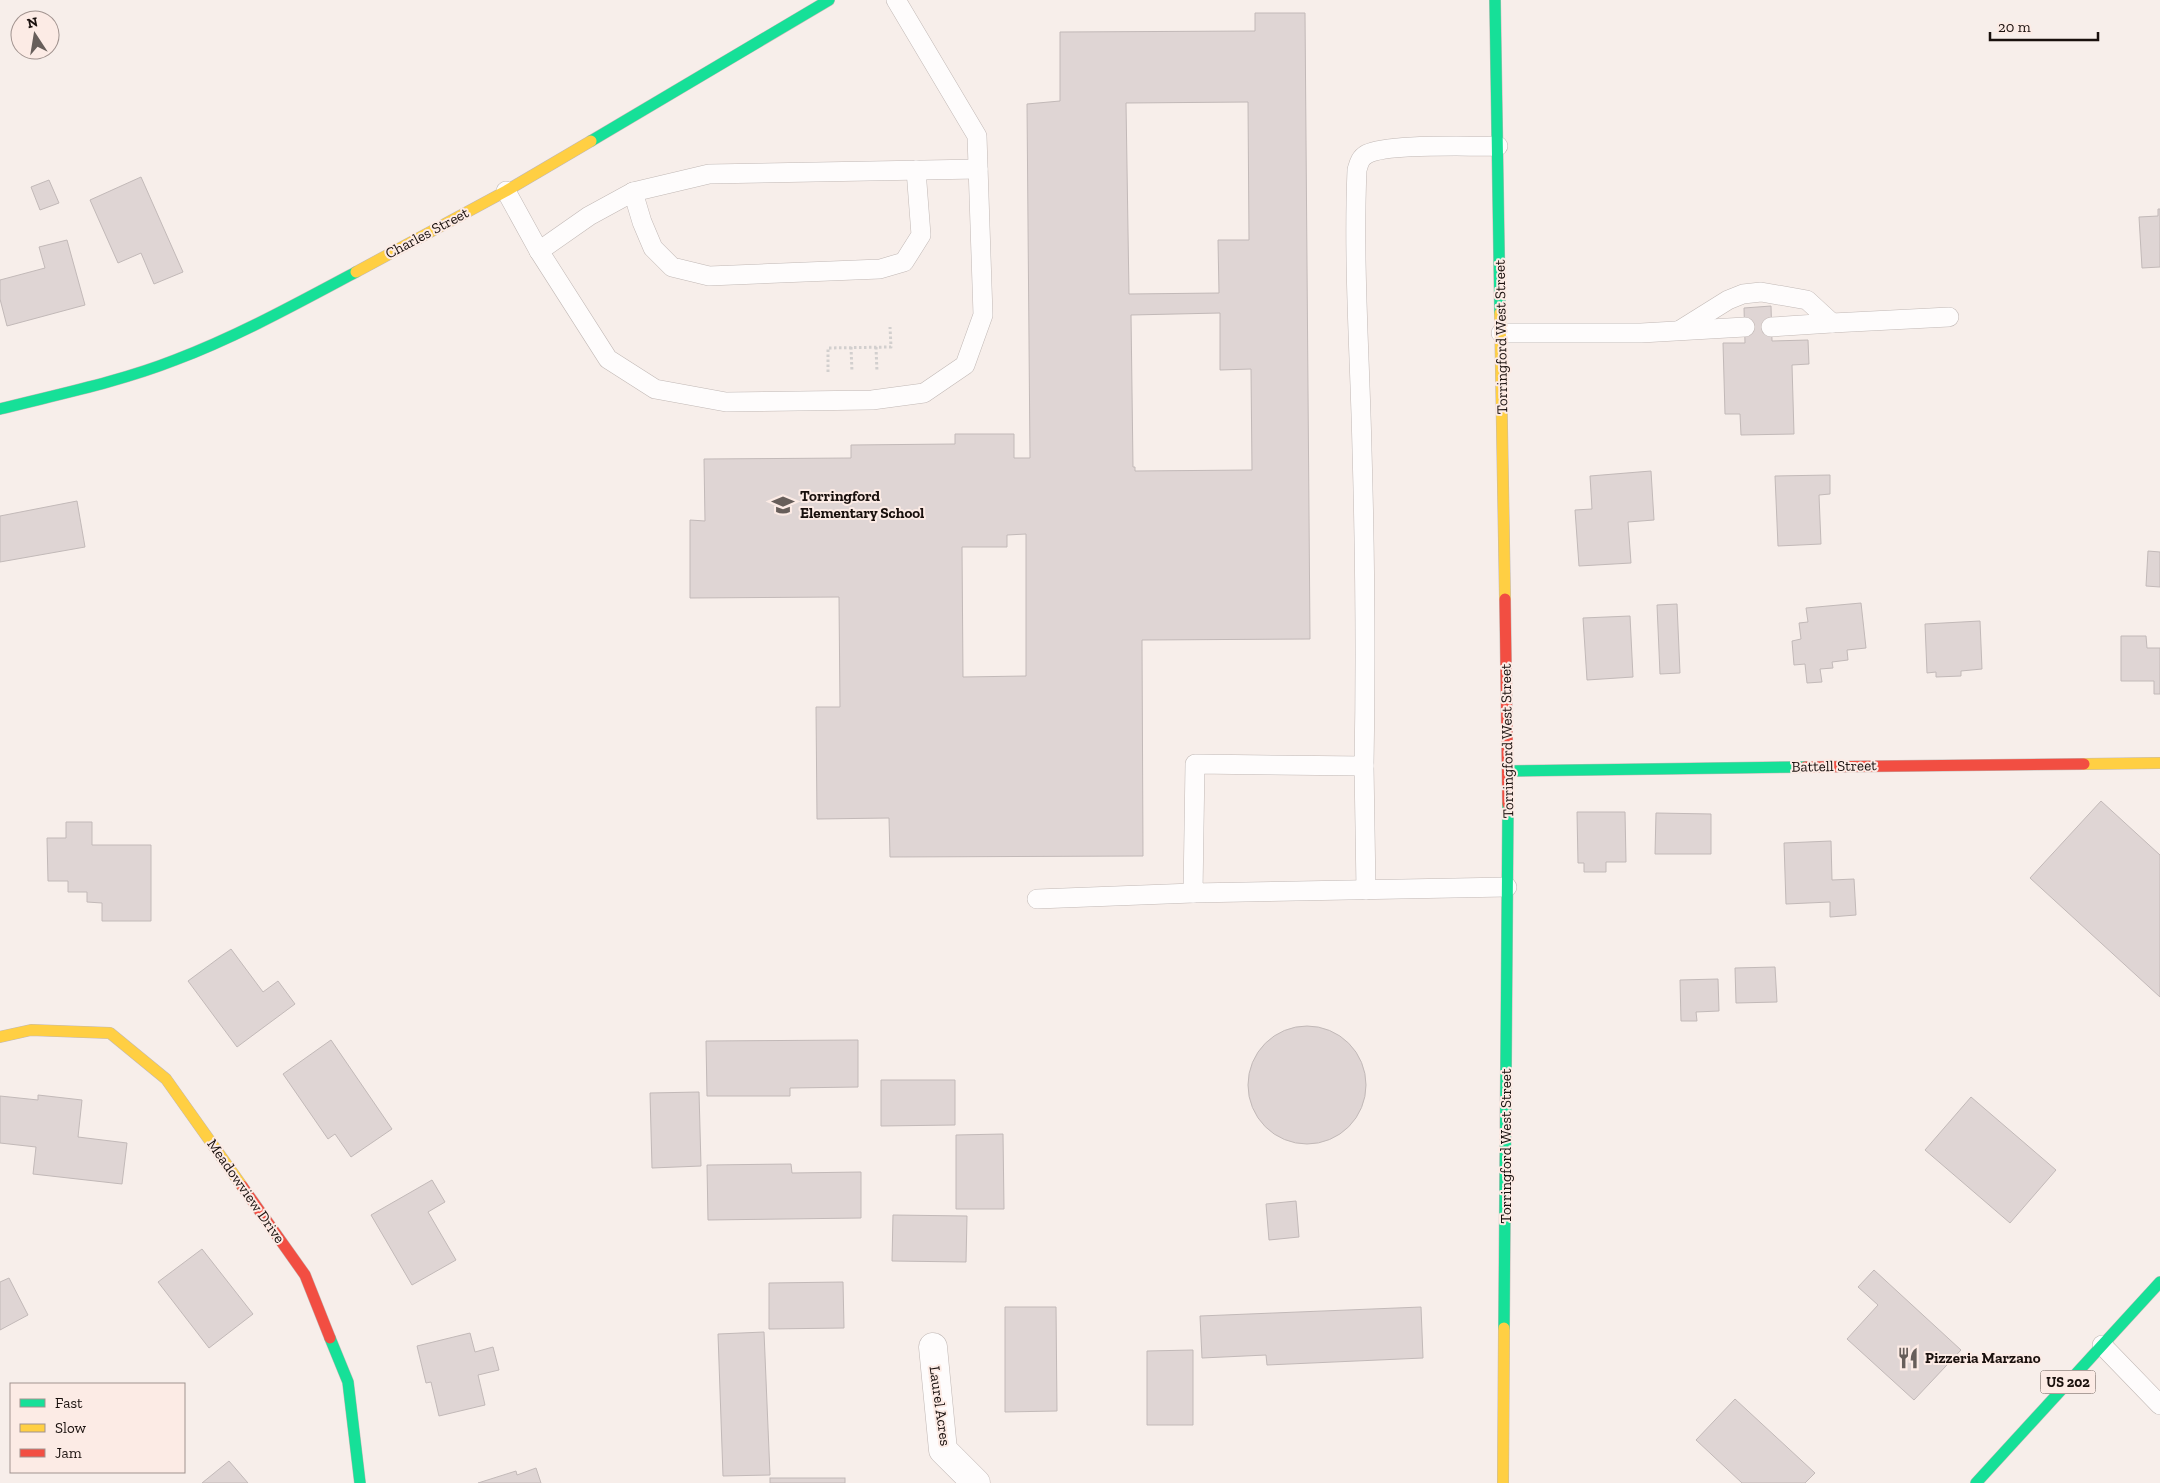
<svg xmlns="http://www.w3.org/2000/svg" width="2160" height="1483" viewBox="0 0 2160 1483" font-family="'Zilla Slab',serif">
<rect width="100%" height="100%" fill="#f7eeea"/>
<g fill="#dfd5d4" stroke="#c2b9b8" fill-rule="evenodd">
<path d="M1255,13H1305L1310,639L1142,640L1143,856L890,857L889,818L817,819L816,707H840L839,597L690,598V520L705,521L704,459L851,458V445L955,444V434H1014V458H1030L1027,104L1060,101V32L1255,31ZM1248,102L1249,240H1218L1219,293L1129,294L1126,103ZM1220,313V370L1251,369L1252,470L1135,471V467H1133L1131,315ZM1026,534V676L963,677L962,547H1007V535Z"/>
<polygon points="141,177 183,272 154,284 141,253 118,263 90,200"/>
<polygon points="49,180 59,203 40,210 31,187"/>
<polygon points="2158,209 2160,209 2160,267 2142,268 2139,217 2158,216"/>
<polygon points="67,240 85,305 7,326 0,299 0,280 45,268 39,247"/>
<polygon points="1771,306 1772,341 1808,340 1809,364 1792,365 1794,434 1741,435 1740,414 1725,414 1723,343 1745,343 1744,308"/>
<polygon points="1651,471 1654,520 1628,522 1631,563 1579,566 1575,510 1592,509 1590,476"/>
<polygon points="1830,475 1830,494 1819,495 1821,544 1778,546 1775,476"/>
<polygon points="77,501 85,547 0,562 0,516"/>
<polygon points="2148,551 2160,552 2160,587 2146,586"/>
<polygon points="1861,603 1866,648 1847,650 1848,660 1832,662 1833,668 1820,669 1822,682 1807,683 1805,664 1794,665 1792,641 1801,639 1799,623 1808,622 1806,608"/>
<polygon points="1677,604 1680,673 1660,674 1657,605"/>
<polygon points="1630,616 1633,677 1587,680 1583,618"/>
<polygon points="1980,621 1982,669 1961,671 1961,676 1936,677 1936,672 1927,673 1925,624"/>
<polygon points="2121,636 2146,636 2147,648 2160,648 2160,694 2154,694 2154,681 2121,681"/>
<polygon points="2101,801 2160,855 2160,997 2030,878"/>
<polygon points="1577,812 1625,812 1626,862 1606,862 1606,872 1584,872 1584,863 1578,863"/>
<polygon points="1656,813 1711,814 1711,854 1655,854"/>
<polygon points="66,822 92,822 92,845 151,845 151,921 102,921 102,903 87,902 87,892 68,892 68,881 48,881 47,838 66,838"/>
<polygon points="1831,841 1832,880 1854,879 1856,915 1830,917 1830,902 1786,904 1784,843"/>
<polygon points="231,949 263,992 278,981 295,1004 237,1047 188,981"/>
<polygon points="1775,967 1777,1002 1736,1003 1735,968"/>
<polygon points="1718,979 1719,1011 1696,1012 1697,1021 1681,1021 1680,980"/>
<circle cx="1307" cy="1085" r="59"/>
<polygon points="331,1040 392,1129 351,1157 335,1134 328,1139 283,1074"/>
<polygon points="858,1040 858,1087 790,1088 790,1096 707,1096 706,1041"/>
<polygon points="881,1080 955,1080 955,1125 881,1126"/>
<polygon points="699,1092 701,1166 652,1168 650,1093"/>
<polygon points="38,1095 82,1100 78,1137 127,1143 122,1184 33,1174 36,1147 0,1143 0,1096 38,1100"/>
<polygon points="1971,1097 2056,1170 2010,1223 1925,1150"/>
<polygon points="1003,1134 1004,1209 956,1209 956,1135"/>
<polygon points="791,1164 792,1173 861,1172 861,1218 708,1220 707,1165"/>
<polygon points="432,1180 445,1202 428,1212 456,1260 412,1285 371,1215"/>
<polygon points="1296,1201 1299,1237 1269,1240 1266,1204"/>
<polygon points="893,1215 967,1216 966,1262 892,1261"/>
<polygon points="202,1249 253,1314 209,1348 158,1282"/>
<polygon points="1874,1270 1961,1350 1914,1400 1847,1339 1878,1305 1858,1287"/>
<polygon points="9,1278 28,1315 0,1330 0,1282"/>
<polygon points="843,1282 844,1328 769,1329 769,1283"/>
<polygon points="1005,1307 1056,1307 1057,1411 1005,1412"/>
<polygon points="1421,1307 1423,1358 1267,1365 1266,1355 1202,1358 1200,1316"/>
<polygon points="764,1332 770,1475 723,1476 718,1334"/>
<polygon points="470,1333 475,1352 493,1347 499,1370 478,1375 485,1405 439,1416 431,1382 426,1383 417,1346"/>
<polygon points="1193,1350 1193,1425 1147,1425 1147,1351"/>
<polygon points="1735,1399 1815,1473 1805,1483 1742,1483 1696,1440"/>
<polygon points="229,1461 248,1483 202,1483"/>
<polygon points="536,1468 541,1483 478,1483 516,1471 517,1475"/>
<rect x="770" y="1478" width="75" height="5"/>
</g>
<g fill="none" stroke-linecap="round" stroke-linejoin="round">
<g stroke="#c1b8b5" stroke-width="20">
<g id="lane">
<path d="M1498,146C1470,147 1389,143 1367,154C1360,158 1359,163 1357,170C1353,263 1360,357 1362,450C1365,555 1366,660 1364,766L1195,764L1193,893L1507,887"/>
<polyline points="506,191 539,251 608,359 655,389 726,402 872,400 924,393 965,365 983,315 977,136 896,0"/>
<polyline points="633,192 709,174 978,169"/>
<polyline points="539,251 589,216 633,192 642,222 653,248 672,267 709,276 880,269 904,262 921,235 916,170"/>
<polyline points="1832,323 1949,317"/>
<polyline points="1680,330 1728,300 1743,294 1761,292 1807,300 1832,323 1771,327"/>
<polyline points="1501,333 1641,333 1745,327"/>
<polyline points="1364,766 1366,890"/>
<polyline points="1037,899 1193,893"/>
<polyline points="2102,1345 2160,1405"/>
</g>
</g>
<g stroke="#c1b8b5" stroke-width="29">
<polyline id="street" points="933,1347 943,1450 976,1483"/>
</g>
<g stroke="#c1b8b5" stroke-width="12">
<g id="fast">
<polyline points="1495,0 1500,313"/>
<polyline points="591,141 829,0"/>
<path d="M0,409C59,394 119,382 175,360C238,336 296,304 356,272"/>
<polyline points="1508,771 1805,767"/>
<polyline points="1504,1328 1508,804"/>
<polyline points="330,1338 348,1382 360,1483"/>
<polyline points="1976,1483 2160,1282"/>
</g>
</g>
<g stroke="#c1b8b5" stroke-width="12">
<g id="slow">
<polyline points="356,272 506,191 591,141"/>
<polyline points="1500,313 1505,599"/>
<polyline points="2084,764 2160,763"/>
<polyline points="0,1037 31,1030 110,1033 166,1079 242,1186"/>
<polyline points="1503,1483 1504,1328"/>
</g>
</g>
<g stroke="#c1b8b5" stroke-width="12">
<g id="jam">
<polyline points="1505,599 1508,804"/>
<polyline points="1805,767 2084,764"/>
<polyline points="242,1186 305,1275 330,1338"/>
</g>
</g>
<g stroke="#d2cfce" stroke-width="3" stroke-dasharray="2.5 2.5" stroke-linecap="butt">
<polyline points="851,347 852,372"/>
<polyline points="876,347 877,372"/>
<polyline points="828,372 828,348 891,347 890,327"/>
</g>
<use href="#lane" stroke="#fefcfc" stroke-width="19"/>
<use href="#street" stroke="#fefcfc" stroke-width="28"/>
<use href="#fast" stroke="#16e098" stroke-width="11"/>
<use href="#slow" stroke="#ffcf43" stroke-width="11"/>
<use href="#jam" stroke="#f24e42" stroke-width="11"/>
</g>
<defs>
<g id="school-bare" transform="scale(1.725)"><path d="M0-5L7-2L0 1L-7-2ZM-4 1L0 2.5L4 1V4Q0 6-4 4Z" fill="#675e5a" stroke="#fcebe5" stroke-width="2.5" paint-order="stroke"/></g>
<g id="restaurant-bare" transform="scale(1.725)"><path d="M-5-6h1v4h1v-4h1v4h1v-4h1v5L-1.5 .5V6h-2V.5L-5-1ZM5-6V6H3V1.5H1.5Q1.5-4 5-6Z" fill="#675e5a" stroke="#fcebe5" stroke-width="2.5" paint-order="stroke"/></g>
</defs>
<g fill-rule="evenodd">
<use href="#school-bare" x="783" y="505"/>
<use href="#restaurant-bare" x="1908" y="1358"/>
</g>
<g text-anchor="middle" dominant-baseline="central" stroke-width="4" stroke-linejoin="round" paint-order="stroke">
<rect fill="#fcebe5" stroke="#5d524e" stroke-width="1" x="2040.5" y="1370.5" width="55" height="23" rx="4"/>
<g font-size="14" font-weight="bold" fill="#19100d">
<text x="2068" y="1382">US 202</text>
</g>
<g font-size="15" fill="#19100d" stroke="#fcebe5">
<text transform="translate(427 233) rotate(-28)">Charles Street</text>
<text transform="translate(1501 337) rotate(-91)">Torringford West Street</text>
<text transform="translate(1507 741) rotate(-91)">Torringford West Street</text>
<text transform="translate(1834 766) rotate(-1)">Battell Street</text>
<text transform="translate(1506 1146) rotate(-90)">Torringford West Street</text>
<text transform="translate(246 1191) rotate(55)">Meadowview Drive</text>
<text transform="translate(940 1406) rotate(82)">Laurel Acres</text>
</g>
<g font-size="15" font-weight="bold" fill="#19100d" stroke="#fcebe5" text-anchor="start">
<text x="800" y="496">Torringford<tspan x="800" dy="17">Elementary School</tspan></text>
<text x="1925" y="1358">Pizzeria Marzano</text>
</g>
</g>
<rect x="10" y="1383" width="175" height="90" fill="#fcebe5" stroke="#a1938f"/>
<rect x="20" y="1399" width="25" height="8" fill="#16e098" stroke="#a1938f"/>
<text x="55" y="1408" font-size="15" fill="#19100d">Fast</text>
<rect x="20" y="1424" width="25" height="8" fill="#ffcf43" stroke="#a1938f"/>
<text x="55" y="1433" font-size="15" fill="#19100d">Slow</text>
<rect x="20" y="1449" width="25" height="8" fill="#f24e42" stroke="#a1938f"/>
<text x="55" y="1458" font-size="15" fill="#19100d">Jam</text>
<g transform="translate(35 35) rotate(348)"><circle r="24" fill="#fcebe5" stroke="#a1938f"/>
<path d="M0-4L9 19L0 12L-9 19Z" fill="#675e5a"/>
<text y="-8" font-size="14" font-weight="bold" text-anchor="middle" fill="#19100d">N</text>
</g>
<path d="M1990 32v8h108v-8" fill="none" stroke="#19100d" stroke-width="2.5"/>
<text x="1998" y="32" font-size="15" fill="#19100d" stroke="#fcebe5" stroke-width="4" paint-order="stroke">20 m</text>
</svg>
